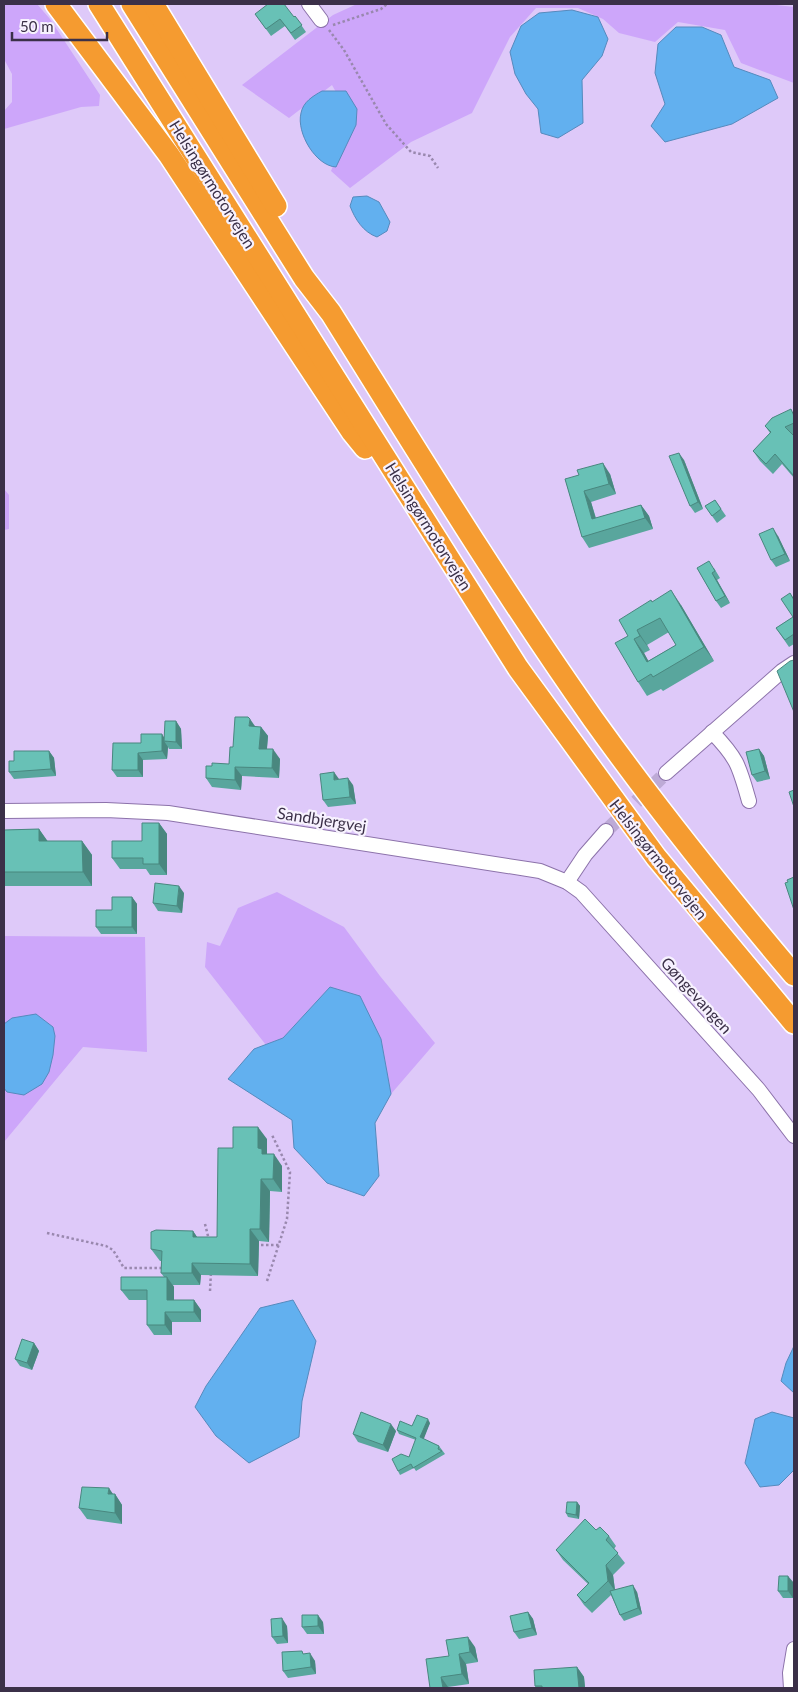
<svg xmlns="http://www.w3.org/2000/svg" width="798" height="1692" viewBox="0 0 798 1692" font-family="Lato,sans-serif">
<rect width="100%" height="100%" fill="#dec9f9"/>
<g fill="#cda6fa">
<polygon points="4,4 37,4 50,19 100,95 99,106 81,107 4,129 4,111 12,102 12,74 4,59"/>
<polygon points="357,4 768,4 794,7 794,83 741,63 725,30 678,22 655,42 619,33 603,19 578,8 536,8 510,37 472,113 411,142 350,188 331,171 351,119 332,85 289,118 242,85 333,15"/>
<polygon points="4,489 9,495 9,529 4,530"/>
<polygon points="277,892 344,927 380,976 435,1043 391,1094 381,1039 330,987 283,1038 266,1045 205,967 207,942 220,946 238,908"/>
<polygon points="4,936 145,937 147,1052 83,1047 4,1142"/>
</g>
<g fill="#62b0ef" stroke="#568abd">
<polygon points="572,10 598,17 608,39 602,56 582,80 583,123 558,138 541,133 538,109 526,94 515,74 510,52 521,26 539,13"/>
<polygon points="676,27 702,27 721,35 734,67 770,80 778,98 732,124 665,142 651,126 665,104 655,73 658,44"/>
<path d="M322,91H346L357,109L356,125L336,167C316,166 296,133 301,113C303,102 313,96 322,91Z"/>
<path d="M367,196L379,202L390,222L387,231L377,237C363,232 355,219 350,206L353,197Z"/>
<polygon points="330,987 360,996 381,1039 391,1094 375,1123 379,1176 364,1196 327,1183 294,1148 292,1120 228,1079 254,1049 283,1038"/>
<polygon points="36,1014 53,1027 55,1036 53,1055 49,1072 42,1084 24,1095 7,1092 4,1088 4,1024 12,1018"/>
<polygon points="293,1300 316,1341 302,1401 299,1437 249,1463 216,1436 195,1407 206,1386 260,1308"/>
<polygon points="794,1346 794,1393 781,1381 786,1363"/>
<polygon points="772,1412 794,1418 794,1470 779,1485 760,1487 745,1463 755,1419"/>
</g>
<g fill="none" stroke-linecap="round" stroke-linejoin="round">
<polyline stroke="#bdaad6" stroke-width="14" stroke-dasharray="14 7" stroke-linecap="butt" points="606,831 666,773"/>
<g stroke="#8c72aa" stroke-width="16">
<g id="minor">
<polyline points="309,4 321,20"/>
<path d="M712,732C738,759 739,766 749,801"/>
<polyline points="666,773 782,671 794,663"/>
<polyline points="4,811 106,810 168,813 540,871 567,882 581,892 759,1090 794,1136"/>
<polyline points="567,882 585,855 606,831"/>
<polyline points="791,1688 790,1673 794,1649"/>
</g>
</g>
<g stroke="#fff" stroke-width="24">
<g id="highway">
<polyline points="56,4 169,155 352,432 365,448"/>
<polyline points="99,4 518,668 656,857 794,1023"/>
<path d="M132,4L304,278L331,313C416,449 500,587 593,719C656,807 724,892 794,975"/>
<polyline points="153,4 276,206"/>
</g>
</g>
<g stroke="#9988ae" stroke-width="2.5" stroke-dasharray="2.5 2.5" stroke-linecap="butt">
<polyline points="333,25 381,9 387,4"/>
<polyline points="329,30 344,50 386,124 411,152 430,156 438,168"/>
<polyline points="205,1224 209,1240"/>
<polyline points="47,1233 106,1246 113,1250 124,1268 163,1268"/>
<polyline points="256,1245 280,1245"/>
<polyline points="267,1281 287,1219 290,1172 272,1135"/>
<polyline points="210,1291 211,1272"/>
</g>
<use href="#minor" stroke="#fff" stroke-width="14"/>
<use href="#highway" stroke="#f59b30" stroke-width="21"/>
</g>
<g fill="#59a69d" fill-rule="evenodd">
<polygon points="255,14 294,17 295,16 306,32 295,40 285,26 271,36"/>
<polygon points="794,414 794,478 782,464 773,474 760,461 753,451 770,433 765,426"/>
<polygon points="684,460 703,509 695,513 690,506"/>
<polygon points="610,474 616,494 591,502 596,518 641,505 649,516 653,529 589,548 582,537 565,479"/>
<polygon points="715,500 726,516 717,523 705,506"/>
<polygon points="778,536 790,561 776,567 771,560"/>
<polygon points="697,568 714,568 720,578 717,580 730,603 721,608 716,601"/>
<polygon points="790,593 794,599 794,644 789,647 776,628 793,617"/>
<path d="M652,602L681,605L714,661L663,691L661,689L647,696L638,682L628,636ZM669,632L676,645L648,661L644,653L650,650L647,645Z"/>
<polygon points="176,721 181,729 182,749 169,749 168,747 167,759 143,760 143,777 117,777 112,770 141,743 164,737"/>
<polygon points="255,727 261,727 268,736 267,749 280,759 279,778 242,776 241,790 212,787 206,778 212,766 229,764 233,747"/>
<polygon points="759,749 764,756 770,779 757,782 752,775"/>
<polygon points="49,751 54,758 56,776 14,779 9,772 14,761"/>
<polygon points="353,785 356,804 328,807 323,800"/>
<polygon points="159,823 167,834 167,875 150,875 146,869 120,869 112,858 142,841"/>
<polygon points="39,829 47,841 82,841 92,855 92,886 4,886 4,830"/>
<polygon points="184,893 182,913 158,911 153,903"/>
<polygon points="132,897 137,904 137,934 101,934 96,927 112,910"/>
<polygon points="267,1139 267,1154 282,1166 282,1192 270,1191 269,1242 259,1241 258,1276 201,1275 200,1285 173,1285 174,1287 174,1300 194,1300 201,1310 201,1322 172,1322 172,1335 154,1335 147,1325 147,1300 129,1300 121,1290 164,1277 161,1273 161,1261 160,1261 151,1249 193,1231 197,1237 217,1237 233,1148"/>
<polygon points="34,1343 39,1351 32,1370 20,1366 15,1359"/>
<polygon points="430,1423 423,1439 439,1446 445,1454 416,1471 414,1468 400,1475 398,1471 409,1457 416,1440 399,1434 397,1430 412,1426"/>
<polygon points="396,1431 388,1452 358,1442 353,1434"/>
<polygon points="113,1494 115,1494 122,1505 122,1524 87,1519 79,1508"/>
<polygon points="577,1502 580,1506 579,1519 568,1517 566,1513"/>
<polygon points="596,1530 609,1536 616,1546 614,1549 625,1563 613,1575 615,1589 637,1592 642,1614 624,1621 620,1615 611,1595 592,1613 584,1605 577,1595 588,1584 563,1560 556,1550"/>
<polygon points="794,1583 793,1598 783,1598 778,1591"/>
<polygon points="528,1612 533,1619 537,1635 519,1639 514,1632"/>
<polygon points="323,1622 324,1634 307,1634 302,1627"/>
<polygon points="287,1626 288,1643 277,1644 272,1637"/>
<polygon points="475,1647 478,1662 466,1664 469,1684 448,1687 449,1688 430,1688 449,1656"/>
<polygon points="304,1654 315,1661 316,1674 288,1678 283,1671"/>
<polygon points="577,1667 584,1677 585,1688 536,1688 535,1686"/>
</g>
<g fill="#49877f">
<polygon points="679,453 684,460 703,509 698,502"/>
<polygon points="603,463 610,474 616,494 609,484"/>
<polygon points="584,491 591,502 599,530 592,519"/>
<polygon points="641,505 649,516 653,529 645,518"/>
<polygon points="773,528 778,536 790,561 785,554"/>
<polygon points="712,573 717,580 730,603 725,596"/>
<polygon points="671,590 681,605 714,661 704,647"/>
<polygon points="637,630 647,645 650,650 640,636"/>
<polygon points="634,639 644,653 657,676 647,662"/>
<polygon points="250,719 257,729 249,726"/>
<polygon points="176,721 181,729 182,749 176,742"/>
<polygon points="261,727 268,736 266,758 259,749"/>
<polygon points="162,734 167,742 164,741 168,747 167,759 162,751"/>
<polygon points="273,749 280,759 279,778 272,768"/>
<polygon points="759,749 764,756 770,779 765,771"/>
<polygon points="49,751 54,758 56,776 51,769"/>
<polygon points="138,753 143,760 143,777 138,770"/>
<polygon points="235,767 242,776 241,790 235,780"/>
<polygon points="334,772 339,779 334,780"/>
<polygon points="348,778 353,785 356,804 350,797"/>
<polygon points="159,823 167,834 167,875 159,864"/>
<polygon points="39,829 49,843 39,841"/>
<polygon points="82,841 92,855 92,886 83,872"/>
<polygon points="179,886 184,893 182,913 177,906"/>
<polygon points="132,897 137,904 137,934 132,927"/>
<polygon points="258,1127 267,1139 267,1156 270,1166 258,1148"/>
<polygon points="274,1154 282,1166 282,1192 273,1179"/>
<polygon points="261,1179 270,1191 269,1242 260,1229"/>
<polygon points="250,1229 259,1241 258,1276 250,1264"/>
<polygon points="193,1231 201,1243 193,1237"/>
<polygon points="192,1263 201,1275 200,1285 192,1273"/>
<polygon points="167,1277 174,1287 174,1310 167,1300"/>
<polygon points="194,1300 201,1310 201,1322 194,1312"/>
<polygon points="165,1312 172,1322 172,1335 165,1325"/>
<polygon points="34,1343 39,1351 32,1370 27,1363"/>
<polygon points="428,1419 430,1423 423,1441 420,1437"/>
<polygon points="391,1424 396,1431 388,1452 383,1445"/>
<polygon points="109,1488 115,1497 115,1494 122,1505 122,1524 115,1513 108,1494"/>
<polygon points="577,1502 580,1506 579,1519 576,1515"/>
<polygon points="606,1565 613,1575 615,1591 608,1581"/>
<polygon points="788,1576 794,1583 793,1598 788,1591"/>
<polygon points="633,1585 637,1592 642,1614 638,1608"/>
<polygon points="528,1612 533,1619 537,1635 532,1628"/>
<polygon points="318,1615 323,1622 324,1634 318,1626"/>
<polygon points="282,1618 287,1626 288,1643 283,1636"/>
<polygon points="468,1637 475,1647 478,1662 470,1652"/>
<polygon points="310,1653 315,1661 316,1674 311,1667"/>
<polygon points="459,1654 466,1664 469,1684 462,1674"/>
<polygon points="577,1667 584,1677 585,1688 579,1688"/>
<polygon points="441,1677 448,1687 449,1688 443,1688"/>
</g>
<g fill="#68c1b6" stroke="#49877f" fill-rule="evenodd">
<polygon points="268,4 284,4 294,17 295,16 302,25 291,33 280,19 266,29 255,14"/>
<polygon points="791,409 794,416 794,423 785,427 794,436 794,476 775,454 766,464 753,451 771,432 765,426 772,418"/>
<polygon points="679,453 698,502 690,506 669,456"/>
<polygon points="603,463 609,484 584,491 592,519 641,505 645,518 582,537 565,479 579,475 577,470"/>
<polygon points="715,500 721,509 712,516 705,506"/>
<polygon points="773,528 785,554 771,560 759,534"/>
<polygon points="709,561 715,571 712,573 725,596 716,601 697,568"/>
<path d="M671,590L704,647L653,677L651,674L638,682L615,643L628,636L619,620L651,600L652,602ZM660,618L676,645L647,662L634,639L640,636L637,630Z"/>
<polygon points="790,593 794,600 794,634 785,640 776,628 793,617 781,599"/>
<polygon points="794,660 794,712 777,671 790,661"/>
<polygon points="235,717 248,717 250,719 249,726 261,727 259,749 273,749 272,768 235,767 235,780 206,778 206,766 212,766 212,763 229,764 230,747 233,747"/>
<polygon points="165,721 176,721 176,742 164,741"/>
<polygon points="141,734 162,734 162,751 138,753 138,770 112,770 113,743 141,743"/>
<polygon points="759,749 765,771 752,775 746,752"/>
<polygon points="14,751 49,751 51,769 9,772 9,761 14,761"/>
<polygon points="334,772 334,780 348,778 350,797 323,800 320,774"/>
<polygon points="794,790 794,807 789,792"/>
<polygon points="142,823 159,823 159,864 143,864 143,858 112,858 112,841 142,841"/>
<polygon points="39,829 39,841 82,841 83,872 4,872 4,830"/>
<polygon points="794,877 794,910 785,883 788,882 787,880"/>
<polygon points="155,883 179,886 177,906 153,903"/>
<polygon points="112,897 132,897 132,927 96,927 96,910 112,910"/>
<polygon points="233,1127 258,1127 258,1148 262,1149 262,1154 274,1154 273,1179 261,1179 260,1229 250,1229 250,1264 192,1263 192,1273 161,1273 162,1251 151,1249 151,1232 156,1230 193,1231 193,1237 217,1237 218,1148 233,1148"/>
<polygon points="121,1277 167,1277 167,1300 194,1300 194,1312 165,1312 165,1325 147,1325 147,1290 121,1290"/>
<polygon points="22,1339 34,1343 27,1363 15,1359"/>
<polygon points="361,1412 391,1424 383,1445 353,1434"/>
<polygon points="417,1415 428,1419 420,1437 439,1446 438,1449 442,1451 413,1468 411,1464 398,1471 392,1459 401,1454 409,1457 416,1438 397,1430 400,1421 412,1426"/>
<polygon points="82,1487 109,1488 108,1494 115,1494 115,1513 79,1508"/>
<polygon points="567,1502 577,1502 576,1515 566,1513"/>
<polygon points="585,1519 596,1530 600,1527 609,1536 606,1540 618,1553 606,1565 608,1581 585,1603 577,1595 589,1583 556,1550"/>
<polygon points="779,1576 788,1576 788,1591 778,1591"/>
<polygon points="633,1585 638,1608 620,1615 610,1591"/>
<polygon points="528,1612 532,1628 514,1632 510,1616"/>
<polygon points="302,1615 318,1615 318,1626 302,1627"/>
<polygon points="282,1618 283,1636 272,1637 271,1619"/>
<polygon points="468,1637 470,1652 459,1654 462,1674 441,1677 443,1688 430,1688 426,1659 449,1656 446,1640"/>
<polygon points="302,1651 303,1654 310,1653 311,1667 283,1671 282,1652"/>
<polygon points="577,1667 579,1688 542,1688 542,1686 535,1686 534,1670"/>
</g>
<g text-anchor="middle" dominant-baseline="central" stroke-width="4.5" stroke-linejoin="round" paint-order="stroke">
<g font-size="16" fill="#3b3048" stroke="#f7f2fe">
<text transform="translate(213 184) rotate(58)">Helsingørmotorvejen</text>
<text transform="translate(429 526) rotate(58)">Helsingørmotorvejen</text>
<text transform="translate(322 819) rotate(9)">Sandbjergvej</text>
<text transform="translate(659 859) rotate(52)">Helsingørmotorvejen</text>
<text transform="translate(697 995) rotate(48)">Gøngevangen</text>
</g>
</g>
<rect width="798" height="1692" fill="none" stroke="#3b3048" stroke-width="10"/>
<path d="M12 32v8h95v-8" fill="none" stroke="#3b3048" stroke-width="2.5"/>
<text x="20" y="32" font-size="15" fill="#3b3048" stroke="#f7f2fe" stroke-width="4" paint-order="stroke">50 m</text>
</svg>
